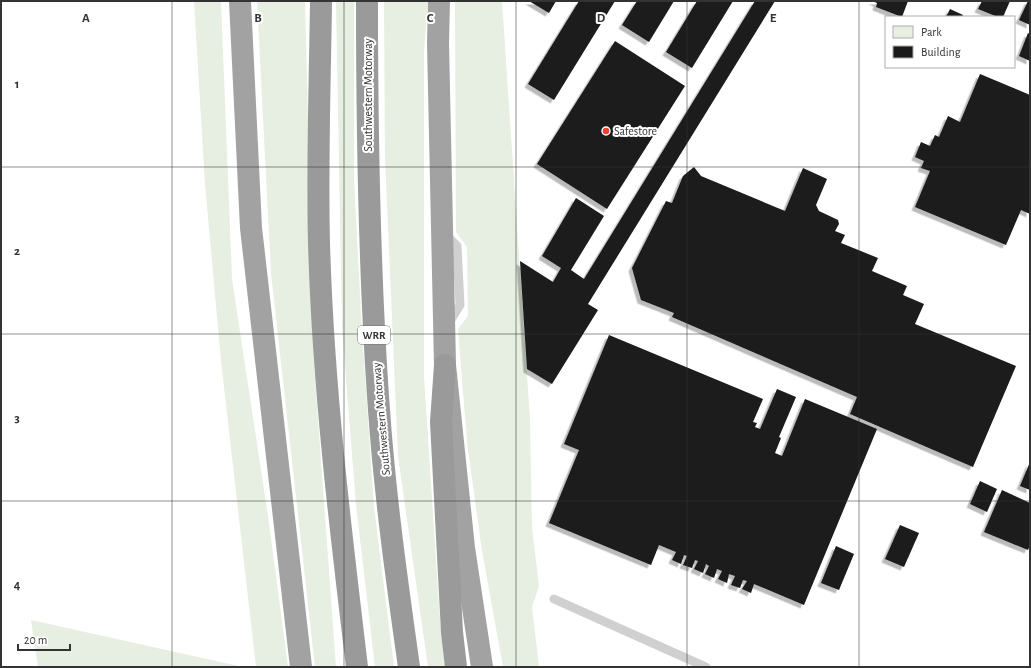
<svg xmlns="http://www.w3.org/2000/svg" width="1031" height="668" viewBox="0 0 1031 668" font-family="'Alegreya Sans',sans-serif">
<defs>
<filter id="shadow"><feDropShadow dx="-3.5" dy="3.5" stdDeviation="0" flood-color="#0004"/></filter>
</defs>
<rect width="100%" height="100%" fill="#fff"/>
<g fill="#e6efe1">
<polygon points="194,1 221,1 232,279 269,523 288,667 256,667 221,361 205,184"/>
<polygon points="257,1 305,1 314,364 336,667 315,667 271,273"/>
<polygon points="336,1 354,1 354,180 362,333 374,507 394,667 375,667 356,505 342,328"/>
<polygon points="384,1 428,1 424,52 424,377 440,621 445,667 428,667 398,456 385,158"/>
<polygon points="455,1 502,1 530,420 532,528 539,586 532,607 539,667 503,667 482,551 467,442 458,329 468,316 467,247 456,232"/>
<polygon points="31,620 243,667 38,667"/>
</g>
<g fill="#1a1a1a" filter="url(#shadow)">
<polygon points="529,1 556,1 549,13"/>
<polygon points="579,1 615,1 554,100 528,84"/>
<polygon points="637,1 674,1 649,42 622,25"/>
<polygon points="697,1 733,1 692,68 666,52"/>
<polygon points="755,1 775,1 588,304 598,310 552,384 527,369 520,261 553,282 561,268 542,256 576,198 604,216 571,270 584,279"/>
<polygon points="872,1 908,1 902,17 876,7 877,3"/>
<polygon points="982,1 1010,1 1003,17 998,17 978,9"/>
<polygon points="1028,1 1030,1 1030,25 1019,20"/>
<polygon points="950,9 963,15 962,17 946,17"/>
<polygon points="1028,33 1030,34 1030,61 1019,56"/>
<polygon points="615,41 685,86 607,209 537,164"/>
<polygon points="980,74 1030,95 1030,214 1021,210 1006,245 915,207 930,171 921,168 924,161 915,157 921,142 930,146 935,135 939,137 948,116 960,122"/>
<polygon points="694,167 701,176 785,211 803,168 827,179 816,205 819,211 838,220 839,224 835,231 845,235 841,243 878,258 872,271 907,286 903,295 924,304 915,324 1016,366 973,467 850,414 857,397 672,317 674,313 641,300 632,268 666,201 672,203 683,176"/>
<polygon points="609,335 763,399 753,422 757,423 755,427 760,429 777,389 796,397 779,437 781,438 775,453 782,456 805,399 877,429 804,605 754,584 751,593 742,589 747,581 743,580 740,588 731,585 735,576 729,574 727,583 718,579 722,571 717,569 714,578 705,574 709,566 706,564 703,573 694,569 698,561 695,560 692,568 683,565 687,556 684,555 681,564 672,560 676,552 659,545 651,565 549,523 579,450 564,444"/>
<polygon points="1030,462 1030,490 1020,486"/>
<polygon points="980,481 997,489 987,512 970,504"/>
<polygon points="1002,490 1030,503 1030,545 1028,550 984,532"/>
<polygon points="900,525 919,533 904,567 885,559"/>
<polygon points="836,546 854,554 839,590 821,583"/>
</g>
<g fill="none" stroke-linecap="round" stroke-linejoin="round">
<g stroke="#d0d0d0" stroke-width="9">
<polyline points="446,235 457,246 460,305 449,323"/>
<polyline points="554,599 706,667"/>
</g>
<g stroke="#a2a2a2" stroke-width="22">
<polyline points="240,1 251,228 301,667"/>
<polyline points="439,1 438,43 445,365 464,548 482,667"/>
</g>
<g stroke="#9a9a9a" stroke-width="22">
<path d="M321,1C320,81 317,162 319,243C323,385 340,526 357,667"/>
<path d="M367,1C367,138 369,274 379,410C385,496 397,582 409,667"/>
<polyline points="445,365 441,422 452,632 456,667"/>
</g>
</g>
<path fill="none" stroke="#333" stroke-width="1" stroke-opacity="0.55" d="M172,1V667M344,1V667M516,1V667M687,1V667M859,1V667M1,167H1030M1,334H1030M1,501H1030"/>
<circle fill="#ee4230" stroke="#fff" stroke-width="1.5" cx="606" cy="131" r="4"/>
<g text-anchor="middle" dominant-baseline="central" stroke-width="4" stroke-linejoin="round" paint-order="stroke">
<rect fill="#fff" stroke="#707070" stroke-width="1" x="358" y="326" width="32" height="18" rx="3"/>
<g font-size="11" font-weight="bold" fill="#333">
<text x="374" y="335">WRR</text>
</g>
<g font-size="12" fill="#333" stroke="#fff">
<text transform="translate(368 95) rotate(-90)">Southwestern Motorway</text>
<text transform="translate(381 419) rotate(-95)">Southwestern Motorway</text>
</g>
<g font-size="12" fill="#333" stroke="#fff" text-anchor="start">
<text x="614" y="131">Safestore</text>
</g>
</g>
<g font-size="13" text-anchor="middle" font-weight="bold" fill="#333" stroke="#fff" stroke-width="4" stroke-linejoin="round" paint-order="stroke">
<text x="86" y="22">A</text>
<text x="258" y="22">B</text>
<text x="430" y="22">C</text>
<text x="601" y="22">D</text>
<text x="773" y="22">E</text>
<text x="17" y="88">1</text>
<text x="17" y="255">2</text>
<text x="17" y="422">3</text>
<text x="17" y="589">4</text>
</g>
<rect width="1031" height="668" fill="none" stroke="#333333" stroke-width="4"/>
<rect x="885" y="16" width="130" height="52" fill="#ffffff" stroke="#adadad"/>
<rect x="893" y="26" width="20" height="12" fill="#e6efe1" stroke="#adadad"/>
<text x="921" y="36" font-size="12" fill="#333333">Park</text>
<rect x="893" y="46" width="20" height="12" fill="#1a1a1a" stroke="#adadad"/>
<text x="921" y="56" font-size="12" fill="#333333">Building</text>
<path d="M18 644v6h52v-6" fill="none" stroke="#333333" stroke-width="2"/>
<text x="24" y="644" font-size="12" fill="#333333" stroke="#ffffff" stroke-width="3" paint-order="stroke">20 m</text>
</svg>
